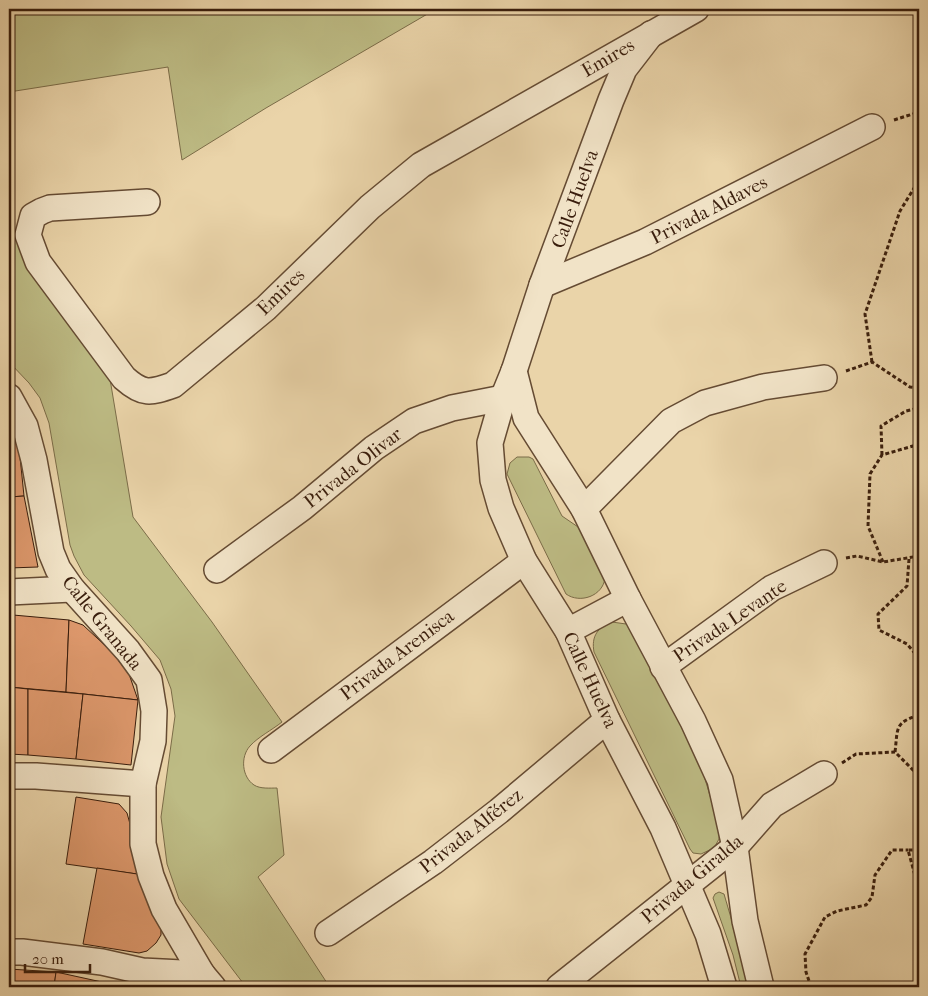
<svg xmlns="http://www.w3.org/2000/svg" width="928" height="996" viewBox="0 0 928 996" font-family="'IM FELL French Canon',serif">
<rect width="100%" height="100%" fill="#ead4a9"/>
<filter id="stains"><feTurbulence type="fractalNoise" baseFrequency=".004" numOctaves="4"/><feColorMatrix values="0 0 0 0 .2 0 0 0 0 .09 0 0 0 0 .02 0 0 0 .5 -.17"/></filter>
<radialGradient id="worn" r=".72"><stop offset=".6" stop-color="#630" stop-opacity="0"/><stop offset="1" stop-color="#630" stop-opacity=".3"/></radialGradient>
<g fill="#bdbb84" stroke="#7b6c48">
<polygon points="9,9 436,9 266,108 182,160 168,67 9,92"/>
<path d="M9,214L26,266L109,373L133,517L212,622L282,722C272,730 258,737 250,746C240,757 242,777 254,785C260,789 270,788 277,788L284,855L258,877L327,983L325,987H246L179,899L167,864L161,817L175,716L171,689L160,660L131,626L84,575L74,556L70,545L49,423L40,398L29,383L9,362Z"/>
<path d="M517,457H529L533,459L562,516L581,529L605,578C603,596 580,604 566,594L507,474L510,463Z"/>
<path d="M612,622L626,624L633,629L702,769L720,829L719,839L714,848L701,854L693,853L690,849L594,652C591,636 598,627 612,622Z"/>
<polygon points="719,892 724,894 741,952 750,987 741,987 733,955 713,898 715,894"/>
</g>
<g fill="#dc976b" stroke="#391d0c">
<polygon points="9,432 19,447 24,496 9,497"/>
<polygon points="24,496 38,567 9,568 9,497"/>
<polygon points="13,615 69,620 66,692 9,687"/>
<polygon points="69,620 83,625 111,651 129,674 138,700 66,692"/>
<polygon points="9,687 28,689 28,755 9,754"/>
<polygon points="28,689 83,694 76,759 28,755"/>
<polygon points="83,694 138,700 131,765 76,759"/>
<polygon points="76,797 119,804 127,813 144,875 66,864"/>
<polygon points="97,868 144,875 161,925 161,935 156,943 147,951 139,953 83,944"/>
<polygon points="9,969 56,972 54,987 9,987"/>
<polygon points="56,972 111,984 111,987 54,987"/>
</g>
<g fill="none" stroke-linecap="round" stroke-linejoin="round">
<g stroke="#654b33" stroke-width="28">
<g id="minor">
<polyline points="651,34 624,69 611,100 542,285 514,371 503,398 490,443 493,480 501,508 524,561 568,631 607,720 663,828 708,934 724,987"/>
<path d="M147,202L50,208L42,211L33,216L28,235L38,262L124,378C143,395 150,393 173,385L266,308L370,207L421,165L696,9"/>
<polyline points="542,285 645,242 872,127"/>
<polyline points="514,371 526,418 584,509 628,599 693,721 720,780 735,847 745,921 761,987"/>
<polyline points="9,397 25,426 34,460 51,552 58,569 72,589 128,651 149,680 154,711 153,741 143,784 143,844 151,876 164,909 202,974 213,987"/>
<polyline points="584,509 671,421 705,403 763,387 824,378"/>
<polyline points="217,570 302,508 374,448 414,421 452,408 503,398 516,396"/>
<polyline points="9,592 72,589"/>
<polyline points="568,631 628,599"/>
<polyline points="663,667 772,588 824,563"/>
<polyline points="271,750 524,561"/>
<polyline points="9,776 36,776 143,784"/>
<polyline points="328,933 433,862 499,811 607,720"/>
<polyline points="9,952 22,952 102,962 142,971 202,974"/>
<polyline points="559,987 735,847 772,805 824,774"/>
</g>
</g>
<g stroke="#391d0c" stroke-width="3" stroke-dasharray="4 2.5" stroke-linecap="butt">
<polyline points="894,120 919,112"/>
<polyline points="872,362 865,314 900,211 919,180"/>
<polyline points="846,371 872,362 910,387 919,388"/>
<polyline points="882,455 881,426 906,411 919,408"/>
<polyline points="846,558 857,556 883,562 919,556"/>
<polyline points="909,559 907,586 878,614 879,630 907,644 919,658"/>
<polyline points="883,562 868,526 870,474 882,455 913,446 919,447"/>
<path d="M895,752C898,728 894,723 919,715"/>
<polyline points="842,763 856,754 895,752 919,776"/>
<polyline points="919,850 908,850 919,890"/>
<polyline points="811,987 806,972 805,954 825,917 837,911 866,905 872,897 875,875 892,850 908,850"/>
</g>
<use href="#minor" stroke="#f1e3c7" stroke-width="25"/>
</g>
<g text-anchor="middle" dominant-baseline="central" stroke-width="4" stroke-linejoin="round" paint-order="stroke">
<g font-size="19" fill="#391d0c" stroke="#f1e3c7">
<text transform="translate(608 58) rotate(-30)">Emires</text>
<text transform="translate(575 199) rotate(-70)">Calle Huelva</text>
<text transform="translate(709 210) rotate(-27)">Privada Aldaves</text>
<text transform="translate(281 292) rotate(-44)">Emires</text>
<text transform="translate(353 468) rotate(-38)">Privada Olivar</text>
<text transform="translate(730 621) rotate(-34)">Privada Levante</text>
<text transform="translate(102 623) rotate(51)">Calle Granada</text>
<text transform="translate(397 655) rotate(-37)">Privada Arenisca</text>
<text transform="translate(590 680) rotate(65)">Calle Huelva</text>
<text transform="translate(471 831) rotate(-38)">Privada Alférez</text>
<text transform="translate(692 879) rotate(-40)">Privada Giralda</text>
</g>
</g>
<rect width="928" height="996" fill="none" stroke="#ead4a9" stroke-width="30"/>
<rect x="10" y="10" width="908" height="976" fill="none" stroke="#391d0c" stroke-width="2.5"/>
<rect x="15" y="15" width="898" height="966" fill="none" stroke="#391d0c"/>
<path d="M25 964v8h65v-8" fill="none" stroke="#391d0c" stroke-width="2.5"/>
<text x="32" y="964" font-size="15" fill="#391d0c" stroke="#f1e3c7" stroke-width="4" paint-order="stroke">20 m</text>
<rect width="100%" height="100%" filter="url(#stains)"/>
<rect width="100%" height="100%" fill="url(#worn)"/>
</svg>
